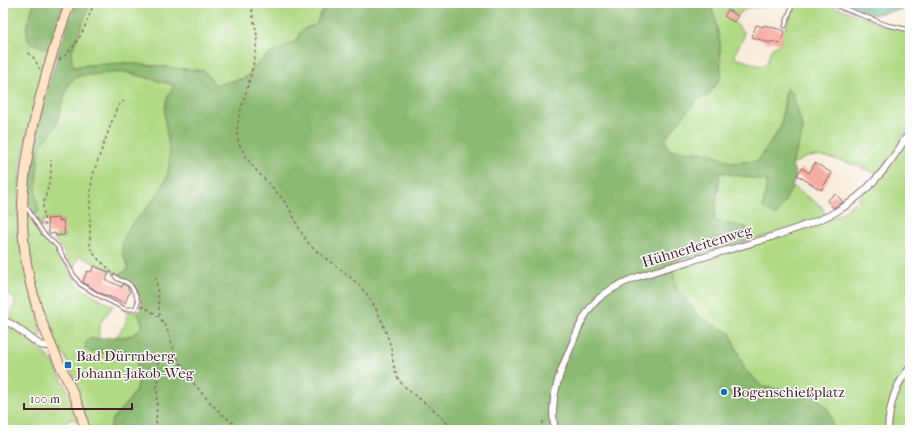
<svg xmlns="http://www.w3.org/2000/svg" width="913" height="433" viewBox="0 0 913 433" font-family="'IM FELL French Canon',serif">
<rect width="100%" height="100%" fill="#fff"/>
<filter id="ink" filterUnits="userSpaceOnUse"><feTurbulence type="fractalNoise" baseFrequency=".025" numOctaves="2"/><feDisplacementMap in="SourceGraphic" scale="8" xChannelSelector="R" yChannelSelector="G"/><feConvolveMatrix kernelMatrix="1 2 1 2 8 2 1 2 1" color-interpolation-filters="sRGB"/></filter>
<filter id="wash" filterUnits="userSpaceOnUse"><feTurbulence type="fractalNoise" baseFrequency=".012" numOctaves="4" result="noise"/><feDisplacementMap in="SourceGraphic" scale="16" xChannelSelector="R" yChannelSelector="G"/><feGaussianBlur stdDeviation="0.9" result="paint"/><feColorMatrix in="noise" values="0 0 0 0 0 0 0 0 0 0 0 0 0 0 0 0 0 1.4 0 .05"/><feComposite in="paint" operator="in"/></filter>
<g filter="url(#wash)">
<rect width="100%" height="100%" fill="#f7ecdb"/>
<g fill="#b0da85" stroke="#7d7c58">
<path d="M3,3H34L26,29L50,50L25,142L20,173L18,204L19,237L41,332V336L38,338L12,321C7,309 26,300 3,292Z"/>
<polygon points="90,3 330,3 320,15 316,25 305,28 300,33 296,41 255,66 246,78 215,85 204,71 126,63 89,65 73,67 71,53"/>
<path d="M709,3H771C758,13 751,0 738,16L728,10L725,16L734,22L744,32C745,42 735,46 735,58L761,66L767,63L771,49L780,44L792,8L795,3H825L880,24L910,31V125L894,152L877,174C861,167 826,153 808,157C802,159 797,162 792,165L803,130L786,88L781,127L758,161L732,163L709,153L669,150L665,139L697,99L708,96L721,77L720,43L714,14Z"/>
<path d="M125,72L174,85L166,103V115L170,159L168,174L159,193L127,231L123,256L127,264L128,269L126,271L117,275L80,256L78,257L73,271L62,249L54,239L56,236L64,235L63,220L59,221L58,218L43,220L42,228L34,214L38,213V209L36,193L38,159L41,145L55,127L68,85C71,81 73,78 77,76C88,72 113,73 125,72Z"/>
<polygon points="910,136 910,365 906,370 886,430 833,430 830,412 814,394 763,387 745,370 730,333 700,318 677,290 672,269 735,251 817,223 839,215 855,202 858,207 861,205 858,199"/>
<polygon points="720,172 767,181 763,208 791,190 792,186 822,207 826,215 770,235 751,240 714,221"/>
<path d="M28,213L42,235L57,250L78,284L84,290L113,306L100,323V331L98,336L99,339C93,339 87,339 85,345C90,347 97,352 103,353C116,353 125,345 136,357C137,364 139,372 139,379C138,400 111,410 111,430H90L89,429L74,385L73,374L65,356L57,349L38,302L28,255L25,214Z"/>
<path d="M124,310L137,312L143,325C135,337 129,336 115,338C121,330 129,322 127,312Z"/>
<polygon points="3,323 19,332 52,360 72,399 79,423 76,420 72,419 66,422 59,430 3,430"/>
<path d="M910,372V430H890C891,409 897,389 910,372Z"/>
</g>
<g fill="#8cba72" stroke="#6b6c4e">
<path d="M34,3H63V10L50,50L29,42C23,29 30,16 34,3Z"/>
<path d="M76,3H90L71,53L73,67L89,65L126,63L204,71L215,85L246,78L255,66L268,55L296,41L302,30L316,25L320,15L330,3H645L651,8L658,3H709L714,14L720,43L721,77L708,96L697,99L665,139L669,150L709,153L732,163L758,161L781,127L786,88L793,93L803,130L792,165L796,175L791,190L776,216L763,208L767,181L720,172L714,221L746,227L751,240L671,262L677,289L700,318L730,333L745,370L763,387L814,394L830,412L833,430H111V423L113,419C122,408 138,394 139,379C139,375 138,370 137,366C136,359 136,354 128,351L91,352L85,348L86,342L90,339L131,336L139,330L143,325L137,312L141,309L142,305C137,288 134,281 117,275L126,271L128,269C127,261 122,256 122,248C122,230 139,217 150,205C157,195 165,184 168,173C174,149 161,125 166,102C168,96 171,90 174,85L125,72L79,76L73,79L68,85L55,127L41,146L38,159L36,193L38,209V213L34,214C31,209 28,203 27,197C26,180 31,163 34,146C44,97 58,50 76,3Z"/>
<polygon points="834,3 910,3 910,8 871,15 870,17"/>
</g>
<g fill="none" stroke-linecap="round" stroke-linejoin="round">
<path stroke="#4faece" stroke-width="2" d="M841,3C846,5 849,4 854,5C860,6 864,9 870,10L910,6"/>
</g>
<g id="blocks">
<g fill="#f7aca1">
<polygon points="728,10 738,16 734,22 724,16"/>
<polygon points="756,25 763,27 764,25 785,31 780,44 771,41 770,43 752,37"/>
<polygon points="815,163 832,173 821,190 797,175 802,168 809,173"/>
<polygon points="836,194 843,202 833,208 827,200"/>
<polygon points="58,218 59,221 63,220 65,235 56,236 55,233 49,234 47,219"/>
<polygon points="94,266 109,272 106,280 122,287 123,284 128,287 128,290 130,291 125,303 98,292 83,282 87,271 91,272"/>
</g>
</g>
</g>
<g filter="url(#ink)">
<use href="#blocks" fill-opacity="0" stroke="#876769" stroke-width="1"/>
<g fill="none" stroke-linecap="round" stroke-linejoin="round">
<g stroke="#876769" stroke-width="5">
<g id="service">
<polyline points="830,3 887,25 910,30"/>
<polyline points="785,26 793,3"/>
<path d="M25,205L43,233L57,246L73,274L80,284L98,295L125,309H134L136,307L138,302C136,295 133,285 126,282C121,280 118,281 115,276"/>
</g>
</g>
<g stroke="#876769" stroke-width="8">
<g id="minor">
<polyline points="3,320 13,325 40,345 46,346 51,345"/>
<path d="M555,430C549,404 557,378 568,354C576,335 583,313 598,299C622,278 657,271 687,262C713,254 739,247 765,239C787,232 809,225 830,215C865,198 891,164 910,131"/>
<path d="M888,430C889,408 895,384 910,368"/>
</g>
</g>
<g stroke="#876769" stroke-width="11">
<path id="secondary" d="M70,3C58,34 48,66 40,98C22,168 14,229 35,301C42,325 52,348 63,371C72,390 81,409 85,430"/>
</g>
<g stroke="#876769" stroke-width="1.5" stroke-dasharray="3 3" stroke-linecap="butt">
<path d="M252,3C251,17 257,26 257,39C255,64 247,88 240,113C238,121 236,131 238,139C245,166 272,183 287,205C295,217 301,236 311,246C328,262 349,273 364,291C377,306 386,330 391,348C393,358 393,369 398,378C404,389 419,398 429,406C438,413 445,421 452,430"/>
<polyline points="28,53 33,57 40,69"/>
<path d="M59,60C80,45 85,26 94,3"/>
<polyline points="45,226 43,206 51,176 51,160"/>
<polyline points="112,273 107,267 96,257 90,248 90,201 92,180 94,171 116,110 118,106 124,101"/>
<polyline points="156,277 160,317"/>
<path d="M141,306C174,320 165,338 181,364C196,389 218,414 243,430"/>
<polyline points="156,430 158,362"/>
<polyline points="543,430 543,420"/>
</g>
<use href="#service" stroke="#fff" stroke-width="3"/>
<use href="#minor" stroke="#fff" stroke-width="6"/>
<use href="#secondary" stroke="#fde5c5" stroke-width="9"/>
</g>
</g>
<g fill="#1f6fb2" stroke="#fff" stroke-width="1.5">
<rect x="64" y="361" width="8" height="8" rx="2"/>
<circle cx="724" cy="392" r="4"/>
</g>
<g text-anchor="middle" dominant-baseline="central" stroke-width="3" stroke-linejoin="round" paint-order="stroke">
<g font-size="15" fill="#4a1f2b" stroke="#fff">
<text transform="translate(697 246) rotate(-17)">Hühnerleitenweg</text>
</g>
<g font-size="15" fill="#4a1f2b" stroke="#fff" text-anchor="start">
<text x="76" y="356">Bad Dürrnberg<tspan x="76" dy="17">Johann-Jakob-Weg</tspan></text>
<text x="732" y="392">Bogenschießplatz</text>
</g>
</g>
<rect width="913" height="433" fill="none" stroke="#fff" stroke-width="16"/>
<path d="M24 403v6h108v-6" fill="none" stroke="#4a1f2b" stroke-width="2"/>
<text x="30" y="403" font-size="12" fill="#4a1f2b" stroke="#ffffff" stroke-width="3" paint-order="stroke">100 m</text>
</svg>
